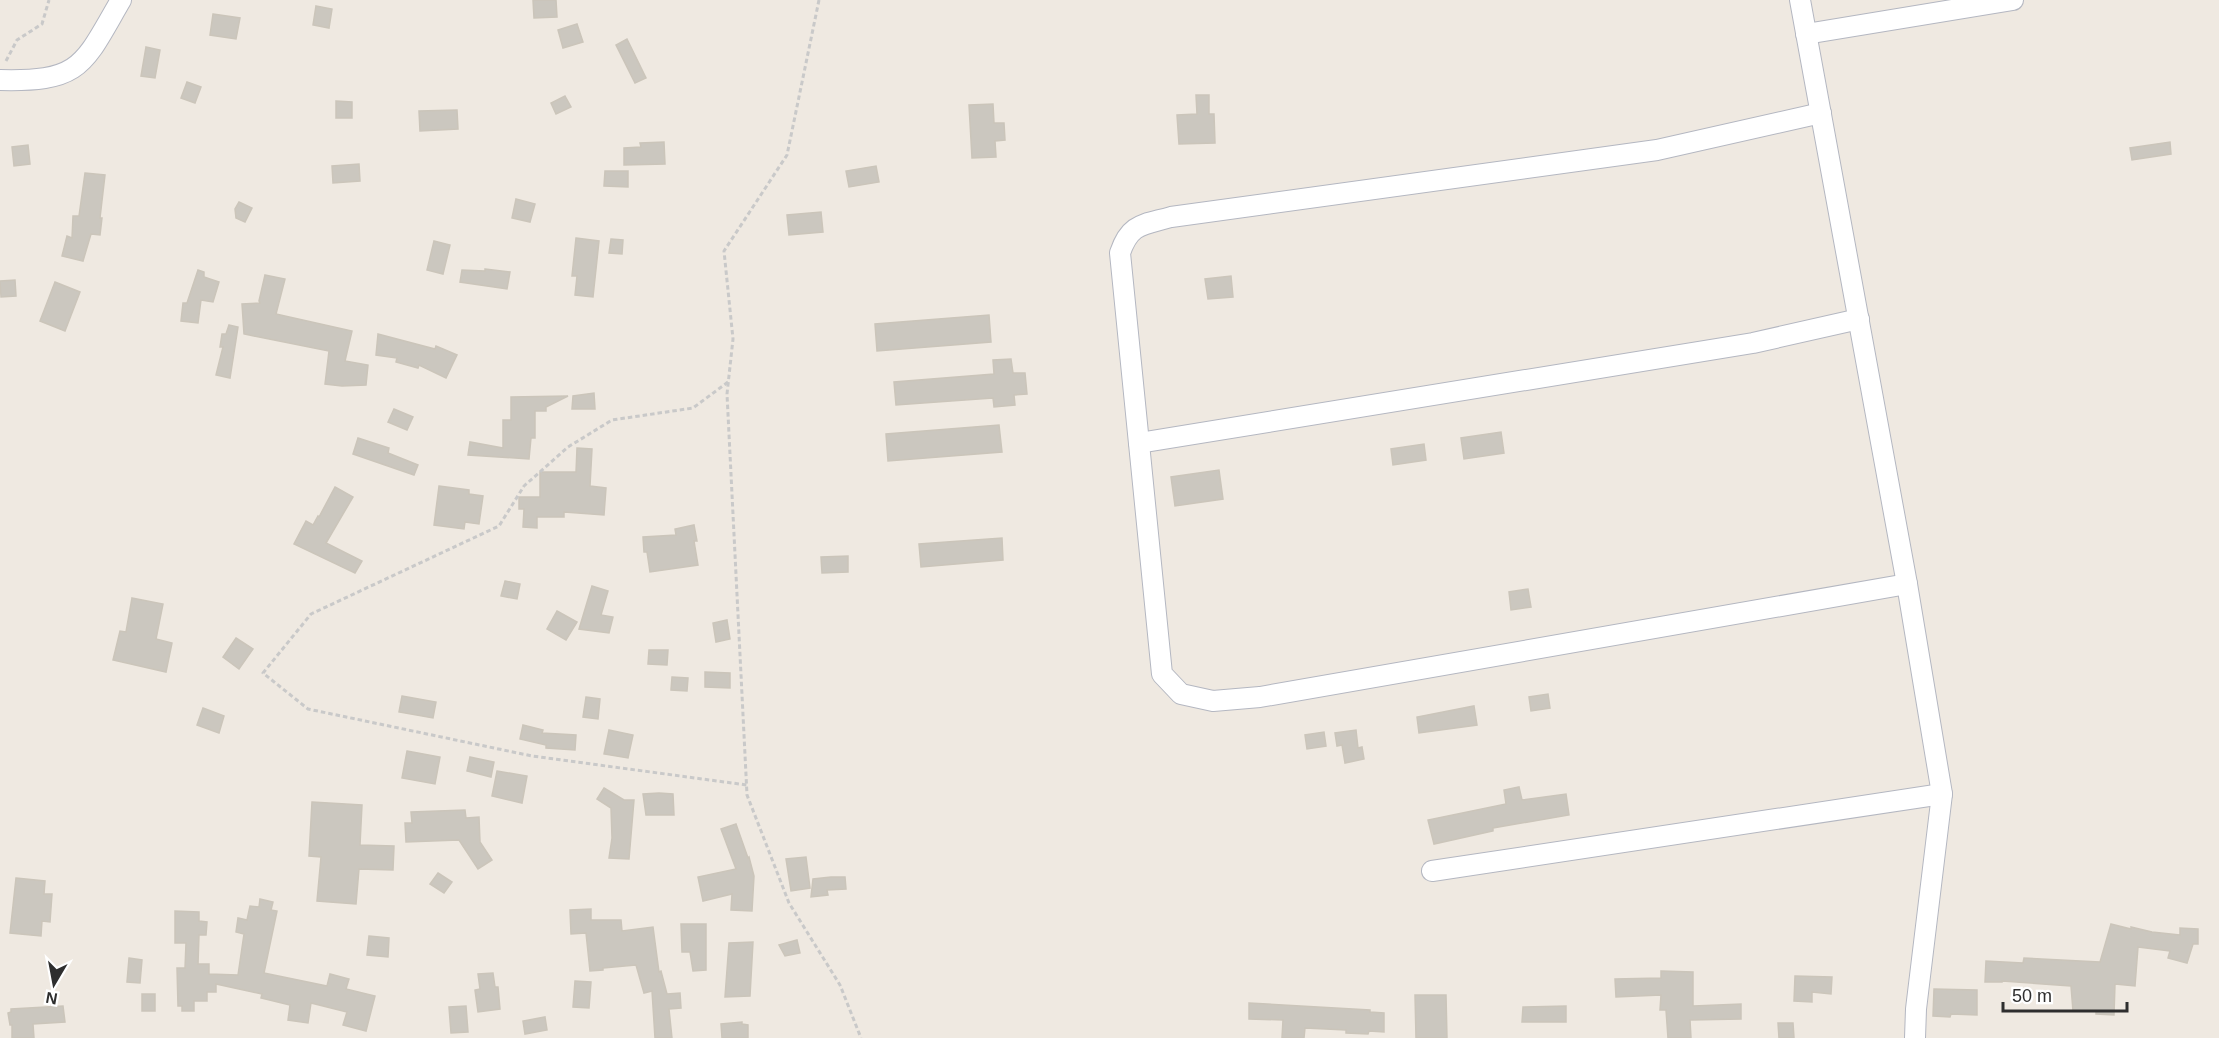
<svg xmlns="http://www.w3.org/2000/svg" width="2219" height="1038" viewBox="0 0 2219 1038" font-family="Helvetica,sans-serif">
<rect width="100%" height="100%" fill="#efe9e1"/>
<g fill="#cbc7bf" stroke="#cbc5ba" stroke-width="1.5">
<polygon points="533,0 556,0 557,17 534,18"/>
<polygon points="316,6 332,9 329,28 313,25"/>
<polygon points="213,14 240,18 236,39 210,35"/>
<polygon points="577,24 583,42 563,48 558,30"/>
<polygon points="627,39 646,78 635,83 616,45"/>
<polygon points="146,47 160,50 155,78 141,76"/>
<polygon points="187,82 201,87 195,103 181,98"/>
<polygon points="1196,95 1209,95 1209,114 1214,114 1215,143 1179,144 1177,115 1197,114"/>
<polygon points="565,96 571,107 556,114 551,103"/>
<polygon points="336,101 352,102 352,118 336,118"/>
<polygon points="993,104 994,123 1004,123 1005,140 995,141 996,157 972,158 969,105"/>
<polygon points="457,110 458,129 420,131 419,111"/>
<polygon points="664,142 665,164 624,165 624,148 641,147 640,143"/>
<polygon points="2170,142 2171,154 2132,160 2130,148"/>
<polygon points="28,145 30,164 14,166 12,147"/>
<polygon points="359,164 360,181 333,183 332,166"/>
<polygon points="876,166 879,182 849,187 846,171"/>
<polygon points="605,171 628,171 628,187 604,186"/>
<polygon points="85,173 105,175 100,218 102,218 100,235 91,234 83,261 62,256 67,236 72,238 73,216 79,216"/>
<polygon points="516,199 535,204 530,222 512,218"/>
<polygon points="239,202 252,208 245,222 236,218 235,209"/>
<polygon points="821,212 823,232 789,235 787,215"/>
<polygon points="576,238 599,241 593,297 575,295 577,276 572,276"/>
<polygon points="611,239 623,240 622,254 609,253"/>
<polygon points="434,241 450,245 443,274 427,270"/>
<polygon points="485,269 510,272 507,289 460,282 462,270 485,271"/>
<polygon points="198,270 204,272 204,277 219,282 213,302 201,300 198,323 181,321 183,303 187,303"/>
<polygon points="265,275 285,279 276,314 352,331 345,361 368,365 366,385 342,386 325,384 329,351 244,334 242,304 260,303 259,301"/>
<polygon points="1231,276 1233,297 1208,299 1205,279"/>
<polygon points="15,280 16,296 1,297 0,281"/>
<polygon points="55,282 80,292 65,331 40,321"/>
<polygon points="989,315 991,342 877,351 875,324"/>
<polygon points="229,325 238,327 230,378 216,375 223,347 220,347 222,334 226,334"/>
<polygon points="378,334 435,349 436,346 457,355 446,378 419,365 418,368 396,362 397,358 376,355"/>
<polygon points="1011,359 1013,373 1025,373 1027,394 1014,395 1015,405 994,407 993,398 896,405 894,382 994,374 993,360"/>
<polygon points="594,393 595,409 572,409 573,396"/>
<polygon points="568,396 546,407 546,411 535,411 535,438 531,438 529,459 468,455 470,442 503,448 503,420 511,420 511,397"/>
<polygon points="394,409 413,417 407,430 388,422"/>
<polygon points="999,425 1002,452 888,461 886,434"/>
<polygon points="1501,432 1504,453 1464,459 1461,438"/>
<polygon points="358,438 389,448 388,453 418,465 414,475 353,454"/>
<polygon points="1424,444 1426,460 1393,465 1391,449"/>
<polygon points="577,448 592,449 590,486 606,488 604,515 564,512 564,517 537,517 537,528 523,527 524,509 519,509 519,497 540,497 540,472 576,472"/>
<polygon points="1219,470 1223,499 1175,506 1171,477"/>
<polygon points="439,486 469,490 469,494 483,496 479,524 465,522 464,529 434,525"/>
<polygon points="335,487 353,497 326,543 362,561 355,573 294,544 306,521 313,525 318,516 319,517"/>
<polygon points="694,525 697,541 694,541 698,565 650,572 647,552 644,552 643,537 676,535 675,529"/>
<polygon points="1002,538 1003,560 921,567 919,544"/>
<polygon points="848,556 848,572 822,573 821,557"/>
<polygon points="505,581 520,584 517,599 501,596"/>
<polygon points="592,586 608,591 601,615 613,617 609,633 579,629"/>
<polygon points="1528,589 1531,607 1511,610 1509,592"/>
<polygon points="132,598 163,604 156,639 172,643 166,672 113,660 120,631 126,632"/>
<polygon points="557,611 577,622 566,640 547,629"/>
<polygon points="727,620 730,639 716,642 713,623"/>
<polygon points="236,638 253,649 239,669 223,657"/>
<polygon points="649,650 668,650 667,665 648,664"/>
<polygon points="705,672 730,673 730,688 705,687"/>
<polygon points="672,677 688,678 687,691 671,690"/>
<polygon points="1548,694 1550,708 1531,711 1529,697"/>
<polygon points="402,696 436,702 433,718 399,712"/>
<polygon points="586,697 600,699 598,719 583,717"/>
<polygon points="1474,706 1477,725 1419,733 1417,717"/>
<polygon points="203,708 224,716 219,733 197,725"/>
<polygon points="523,725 543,730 542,733 576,735 575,750 546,748 546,745 520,739"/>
<polygon points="609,730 633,735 628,758 604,754"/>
<polygon points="1356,730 1358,748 1362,747 1364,759 1345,763 1342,745 1337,746 1335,733"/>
<polygon points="1324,732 1326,746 1307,749 1305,735"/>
<polygon points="407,751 440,757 435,784 402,778"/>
<polygon points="470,757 494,762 491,777 467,771"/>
<polygon points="497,771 527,776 522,803 492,796"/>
<polygon points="1519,787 1522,800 1566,794 1569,815 1493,828 1493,831 1434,844 1428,820 1506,804 1504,790"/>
<polygon points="604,788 624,800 634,800 629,859 609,858 612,838 611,808 597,799"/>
<polygon points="659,793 673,794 674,815 646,815 643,794"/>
<polygon points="312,802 362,805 360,845 394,846 393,870 359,869 356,904 317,901 321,857 309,856"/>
<polygon points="465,810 466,818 479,817 480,842 492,860 478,869 459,840 406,842 405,823 412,823 411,812"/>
<polygon points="736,824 748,858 749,857 754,876 752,911 731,910 732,894 703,901 698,877 736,869 721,829"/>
<polygon points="806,857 810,888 791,891 786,859"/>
<polygon points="438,873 452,882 444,893 430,884"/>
<polygon points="831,877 845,877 846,889 827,890 828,895 811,897 813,879"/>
<polygon points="16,878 45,881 44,894 52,894 50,922 42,921 41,936 10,933"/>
<polygon points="260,899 273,902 271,910 277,911 264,973 327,986 330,974 349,979 346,989 375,996 366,1031 343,1025 347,1012 311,1003 308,1023 288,1020 290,1005 261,998 262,994 216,984 216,992 207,992 207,1001 194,1001 194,1011 182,1011 182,1006 178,1006 177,968 185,968 186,943 175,943 175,911 199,912 199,921 207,922 206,935 199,935 198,964 209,964 209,974 238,975 244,934 236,932 238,918 247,920 250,906 259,907"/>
<polygon points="591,909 591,920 621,920 622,931 653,927 659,972 661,971 667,994 680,993 681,1008 669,1009 672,1038 655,1038 652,991 644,993 636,965 603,968 603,970 590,971 586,933 571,934 570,910"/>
<polygon points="681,924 706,924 706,970 693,971 690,952 682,952"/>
<polygon points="2111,924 2131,929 2131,927 2152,932 2180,935 2180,928 2198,929 2198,944 2193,944 2187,963 2168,958 2170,951 2138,947 2135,986 2115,984 2114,1015 2096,1014 2096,1010 2073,1011 2071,986 2002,981 2002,982 1985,982 1986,961 2023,963 2024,958 2100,962"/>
<polygon points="369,936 389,938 388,957 367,955"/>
<polygon points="797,940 800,953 785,956 779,945"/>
<polygon points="753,942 750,996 725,997 729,943"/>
<polygon points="129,958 142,960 140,983 127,982"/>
<polygon points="1661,971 1693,972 1693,1006 1741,1004 1741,1019 1690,1020 1691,1038 1668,1038 1666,1010 1660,1010 1661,995 1616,997 1615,979 1661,978"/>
<polygon points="493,973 495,987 498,987 500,1009 478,1012 475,990 480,989 478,974"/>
<polygon points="1795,976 1832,977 1831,994 1812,992 1812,1002 1794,1001"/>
<polygon points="575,981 591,982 589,1008 573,1007"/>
<polygon points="1934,989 1977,990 1977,1015 1951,1014 1950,1017 1933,1016"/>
<rect x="142" y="994" width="13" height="17"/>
<polygon points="1415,995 1446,995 1447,1038 1416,1038"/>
<polygon points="1249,1003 1370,1010 1370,1012 1384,1013 1384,1032 1369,1031 1368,1034 1346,1033 1346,1030 1305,1028 1304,1038 1282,1038 1283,1020 1249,1019"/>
<polygon points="63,1006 65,1022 33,1024 34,1038 12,1038 12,1025 10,1025 8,1013 11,1012 11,1009"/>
<polygon points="466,1006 468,1032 451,1033 449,1007"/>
<polygon points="1566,1006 1566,1022 1522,1022 1523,1007"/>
<polygon points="545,1017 547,1030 525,1034 523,1021"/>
<polygon points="742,1022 742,1024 748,1025 748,1038 722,1038 721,1024"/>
<polygon points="1778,1023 1793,1023 1794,1038 1779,1038"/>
</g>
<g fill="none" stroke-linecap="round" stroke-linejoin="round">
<g stroke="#b4b7c1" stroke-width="22">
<g id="minor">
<polyline points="1800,0 1907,584 1942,794 1916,1009 1915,1038"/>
<polyline points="1806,34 2013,0"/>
<path d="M0,80C82,82 83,65 121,0"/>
<path d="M1821,113L1657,150L1171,217C1143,225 1130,223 1120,253L1162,674L1181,694L1213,701L1260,697L1907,584"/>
<polyline points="1139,443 1753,343 1859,319"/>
<polyline points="1432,871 1942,794"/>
</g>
</g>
<g stroke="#c9c9c9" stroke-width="3" stroke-dasharray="4.5 3" stroke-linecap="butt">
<polyline points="819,0 787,155 724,251 733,339 727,394 747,795 789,903 840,985 861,1038"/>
<polyline points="6,61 17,40 42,24 49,0"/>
<polyline points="728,382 693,408 612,420 568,447 524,486 499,526 311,614 263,673 308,709 532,756 747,785"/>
</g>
<use href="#minor" stroke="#fff" stroke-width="20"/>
</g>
<g transform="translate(54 984) rotate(190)" stroke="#ffffff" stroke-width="4.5" paint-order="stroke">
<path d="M0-4.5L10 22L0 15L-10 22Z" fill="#2e2e2e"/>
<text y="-9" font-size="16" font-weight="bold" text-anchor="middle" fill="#2e2e2e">N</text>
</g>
<path d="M2003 1002v9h124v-9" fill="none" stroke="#2e2e2e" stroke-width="3"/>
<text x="2012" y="1002" font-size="18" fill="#2e2e2e" stroke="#ffffff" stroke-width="4.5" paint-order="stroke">50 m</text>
</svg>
